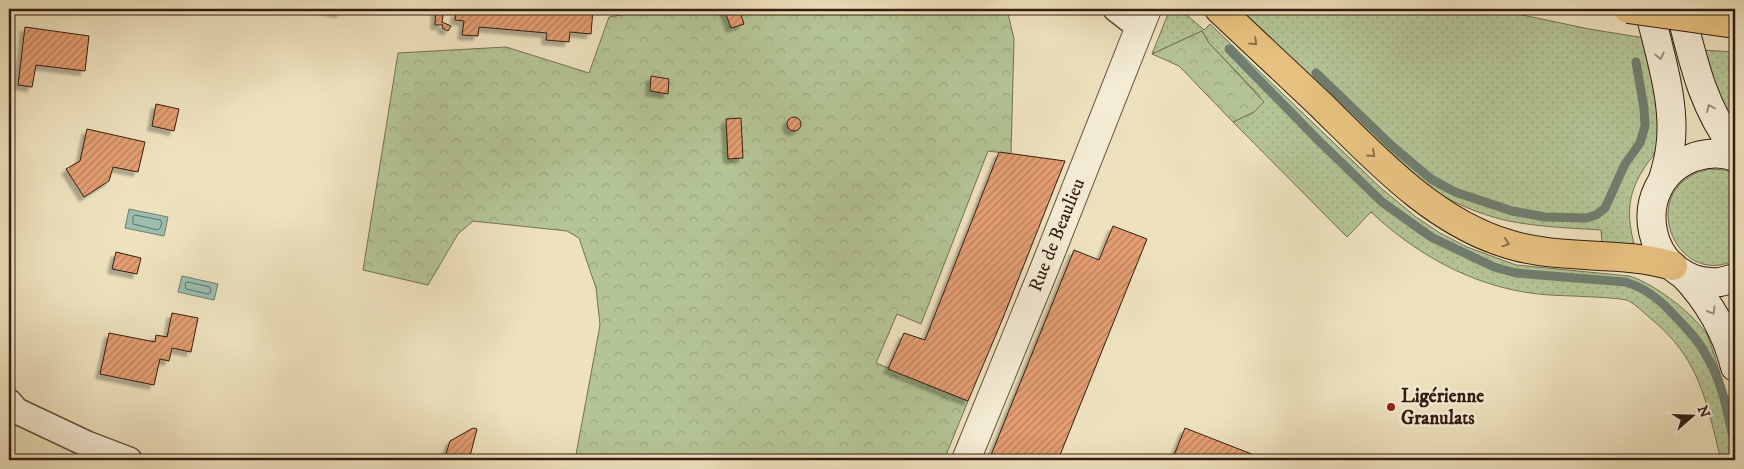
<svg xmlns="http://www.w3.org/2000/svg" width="1744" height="469" viewBox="0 0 1744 469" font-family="'IM FELL DW Pica',serif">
<defs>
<pattern id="grass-dots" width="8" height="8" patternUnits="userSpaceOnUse" patternTransform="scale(1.25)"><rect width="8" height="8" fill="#b4c495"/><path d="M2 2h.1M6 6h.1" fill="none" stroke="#9ba87f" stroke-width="1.8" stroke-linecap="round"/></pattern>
<pattern id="forest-crowns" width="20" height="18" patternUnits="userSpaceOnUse" patternTransform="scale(1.25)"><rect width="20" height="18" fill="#b4c495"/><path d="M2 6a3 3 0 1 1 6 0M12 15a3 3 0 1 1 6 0" fill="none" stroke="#9ba87f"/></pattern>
<pattern id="building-hatch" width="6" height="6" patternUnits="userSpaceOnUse" patternTransform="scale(1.25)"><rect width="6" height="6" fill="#e49e72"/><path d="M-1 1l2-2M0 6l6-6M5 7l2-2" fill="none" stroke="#b9805c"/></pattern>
<filter id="shadow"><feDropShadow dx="-4.5" dy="4.5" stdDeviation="1" flood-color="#0004"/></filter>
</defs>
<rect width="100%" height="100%" fill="#eee2be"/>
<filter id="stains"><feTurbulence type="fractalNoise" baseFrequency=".004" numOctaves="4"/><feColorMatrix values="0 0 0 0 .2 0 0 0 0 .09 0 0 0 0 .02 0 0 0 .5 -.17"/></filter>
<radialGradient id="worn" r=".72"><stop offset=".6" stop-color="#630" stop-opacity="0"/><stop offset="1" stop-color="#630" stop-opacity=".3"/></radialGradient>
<g fill="url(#grass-dots)" stroke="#747052">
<path d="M1170,9H1180L1204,30L1210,24L1382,189L1416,217L1440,233L1467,247L1516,265L1629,276C1654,283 1694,314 1708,336L1735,419V460H1721C1706,401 1700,358 1650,318C1643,312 1636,305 1629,301C1622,297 1563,296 1550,295C1482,291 1420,258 1371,212L1347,237L1233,122L1254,112L1260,96L1209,43L1202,31L1152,54Z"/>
<path d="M1232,9H1494L1589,29L1645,38C1650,65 1665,118 1658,144C1656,155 1648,161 1643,170C1627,195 1627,216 1634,244L1602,243L1601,230C1570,228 1539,227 1509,221C1480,215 1452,202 1427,187Z"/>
<polygon points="1701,50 1735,52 1735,133 1732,130"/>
<path d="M1709,169L1725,170L1735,174V260C1680,288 1639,201 1694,174C1699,171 1704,171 1709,169Z"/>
</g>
<g fill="url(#forest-crowns)" stroke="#747052">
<polygon points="656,9 1007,9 1014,39 1011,154 988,151 921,324 897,314 876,363 968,401 944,460 575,460 600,325 596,288 579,238 567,231 473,221 458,234 428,285 363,270 398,53 506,47 589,73 609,17"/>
<polygon points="1202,31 1209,43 1264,102 1254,112 1233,122 1179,66 1152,54"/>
</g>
<g fill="#99beaf" stroke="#707d6f">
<polygon points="129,209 168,217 164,236 125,228"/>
<polygon points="182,276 218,284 214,300 178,292"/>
</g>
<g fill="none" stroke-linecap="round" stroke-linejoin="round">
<g stroke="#666d60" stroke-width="1">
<polygon points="135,215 160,220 162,223 160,228 158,230 133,224 133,217"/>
<polygon points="188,282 210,287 211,292 208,294 186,289 185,284"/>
</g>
<g stroke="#707d6f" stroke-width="9">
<path d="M1229,49L1320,142L1382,202L1431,237L1494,267L1516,273L1625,282C1644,287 1659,299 1672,313C1684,326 1698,339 1706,355C1723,382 1728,416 1735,446"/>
<polyline points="1316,73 1392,146 1431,179 1455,192 1512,211 1545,217 1586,218 1596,215 1605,208 1625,164 1640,143 1645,126 1644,108 1636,62"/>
</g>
</g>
<g fill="url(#building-hatch)" stroke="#331c10" filter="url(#shadow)">
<polygon points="318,9 342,9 341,13"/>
<polygon points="436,9 444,9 442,22 451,26 448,31 442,28 443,25 435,25"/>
<polygon points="463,9 507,11 507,9 593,9 591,34 570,32 569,42 546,40 547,33 479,27 478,36 462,35 464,21 455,20 456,12 463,12"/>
<polygon points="724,9 739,9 744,24 731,28"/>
<polygon points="25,27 89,36 85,71 36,65 32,87 18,85"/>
<polygon points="651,76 669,79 668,94 650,91"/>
<polygon points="156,104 179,109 174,131 152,126"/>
<circle cx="794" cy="124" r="7"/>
<polygon points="741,118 743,158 728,159 726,119"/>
<polygon points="87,129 145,142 138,172 113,167 109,181 84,197 66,169 80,161"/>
<polygon points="999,152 1065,161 1003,318 968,401 888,369 904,333 925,340"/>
<polygon points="1113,226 1147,239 1058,460 989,460 1074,250 1099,260"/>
<polygon points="116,252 141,258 137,274 112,269"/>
<polygon points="172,313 198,318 191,352 172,348 169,361 160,359 154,385 100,374 109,333 155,342 156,335 167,337"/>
<polygon points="473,428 477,429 469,460 444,460 450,441"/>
<polygon points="1185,428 1267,460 1172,460"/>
</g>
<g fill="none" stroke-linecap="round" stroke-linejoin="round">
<g stroke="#624e3c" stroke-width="28">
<g id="minor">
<polyline points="1116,9 1139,27"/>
<polyline points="9,402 17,411 87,444 129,460"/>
</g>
</g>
<g stroke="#624e3c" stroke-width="30">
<polyline id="tertiary" points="966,460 1043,272 1147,9"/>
</g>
<g stroke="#331c10" stroke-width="30">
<g id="secondary">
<path d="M1649,9C1659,52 1677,105 1670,149C1669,159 1666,169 1663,179"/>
<path d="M1680,9C1693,60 1702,106 1735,149"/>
<path d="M1735,157C1722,152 1707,153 1694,157C1624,183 1646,288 1720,282C1725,281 1730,279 1735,278"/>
<path d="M1682,273C1708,300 1726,330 1735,367"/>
</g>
</g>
<g stroke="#331c10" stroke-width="30">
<path id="trunk" d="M1219,9C1253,41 1287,73 1321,105C1375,158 1433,222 1508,244C1562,261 1619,250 1673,266"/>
</g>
<use href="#minor" stroke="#f4ecd5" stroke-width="25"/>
<use href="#tertiary" stroke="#f4ecd5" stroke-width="28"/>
<use href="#secondary" stroke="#f4ecd5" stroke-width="28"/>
<use href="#trunk" stroke="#e7c17f" stroke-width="28"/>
<g stroke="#331c10" stroke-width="30" stroke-linecap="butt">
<polyline id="trunk-bridge" points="1628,9 1735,24"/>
</g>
<use href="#trunk-bridge" stroke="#e7c17f" stroke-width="28"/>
</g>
<defs><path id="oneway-chevron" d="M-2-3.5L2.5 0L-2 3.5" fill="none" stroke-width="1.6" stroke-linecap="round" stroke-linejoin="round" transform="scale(1.25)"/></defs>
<g stroke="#8d6e48">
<use href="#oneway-chevron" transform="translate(1254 42) rotate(43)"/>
<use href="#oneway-chevron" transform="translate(1372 154) rotate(42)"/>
<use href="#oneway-chevron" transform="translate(1506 243) rotate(18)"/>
</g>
<g stroke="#9d8e7c">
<use href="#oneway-chevron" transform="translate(1660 56) rotate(77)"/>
<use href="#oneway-chevron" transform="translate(1710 108) rotate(-115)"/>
<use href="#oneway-chevron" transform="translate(1712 311) rotate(59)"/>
</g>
<circle fill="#8f2418" stroke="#f4ecd5" stroke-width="2" cx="1391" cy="407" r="5"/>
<g text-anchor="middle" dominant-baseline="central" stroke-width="5" stroke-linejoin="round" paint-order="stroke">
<g font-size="19" fill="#331c10" stroke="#f4ecd5">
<text transform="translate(1057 235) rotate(-68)">Rue de Beaulieu</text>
</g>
<g font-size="19" font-weight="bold" fill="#331c10" stroke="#f4ecd5" text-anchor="start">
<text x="1401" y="396">Ligérienne<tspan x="1401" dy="22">Granulats</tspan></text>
</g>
</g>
<rect width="1744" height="469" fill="none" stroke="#eee2be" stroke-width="30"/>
<rect x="10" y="10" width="1724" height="449" fill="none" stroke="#331c10" stroke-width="2.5"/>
<rect x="15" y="15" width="1714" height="439" fill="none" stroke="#331c10"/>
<g transform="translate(1692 416) rotate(70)" stroke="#f4ecd5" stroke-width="4" paint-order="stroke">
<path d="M0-4L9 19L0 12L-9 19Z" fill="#331c10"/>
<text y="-8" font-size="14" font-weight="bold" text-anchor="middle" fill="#331c10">N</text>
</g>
<rect width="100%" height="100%" filter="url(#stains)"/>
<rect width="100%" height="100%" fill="url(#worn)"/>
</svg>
